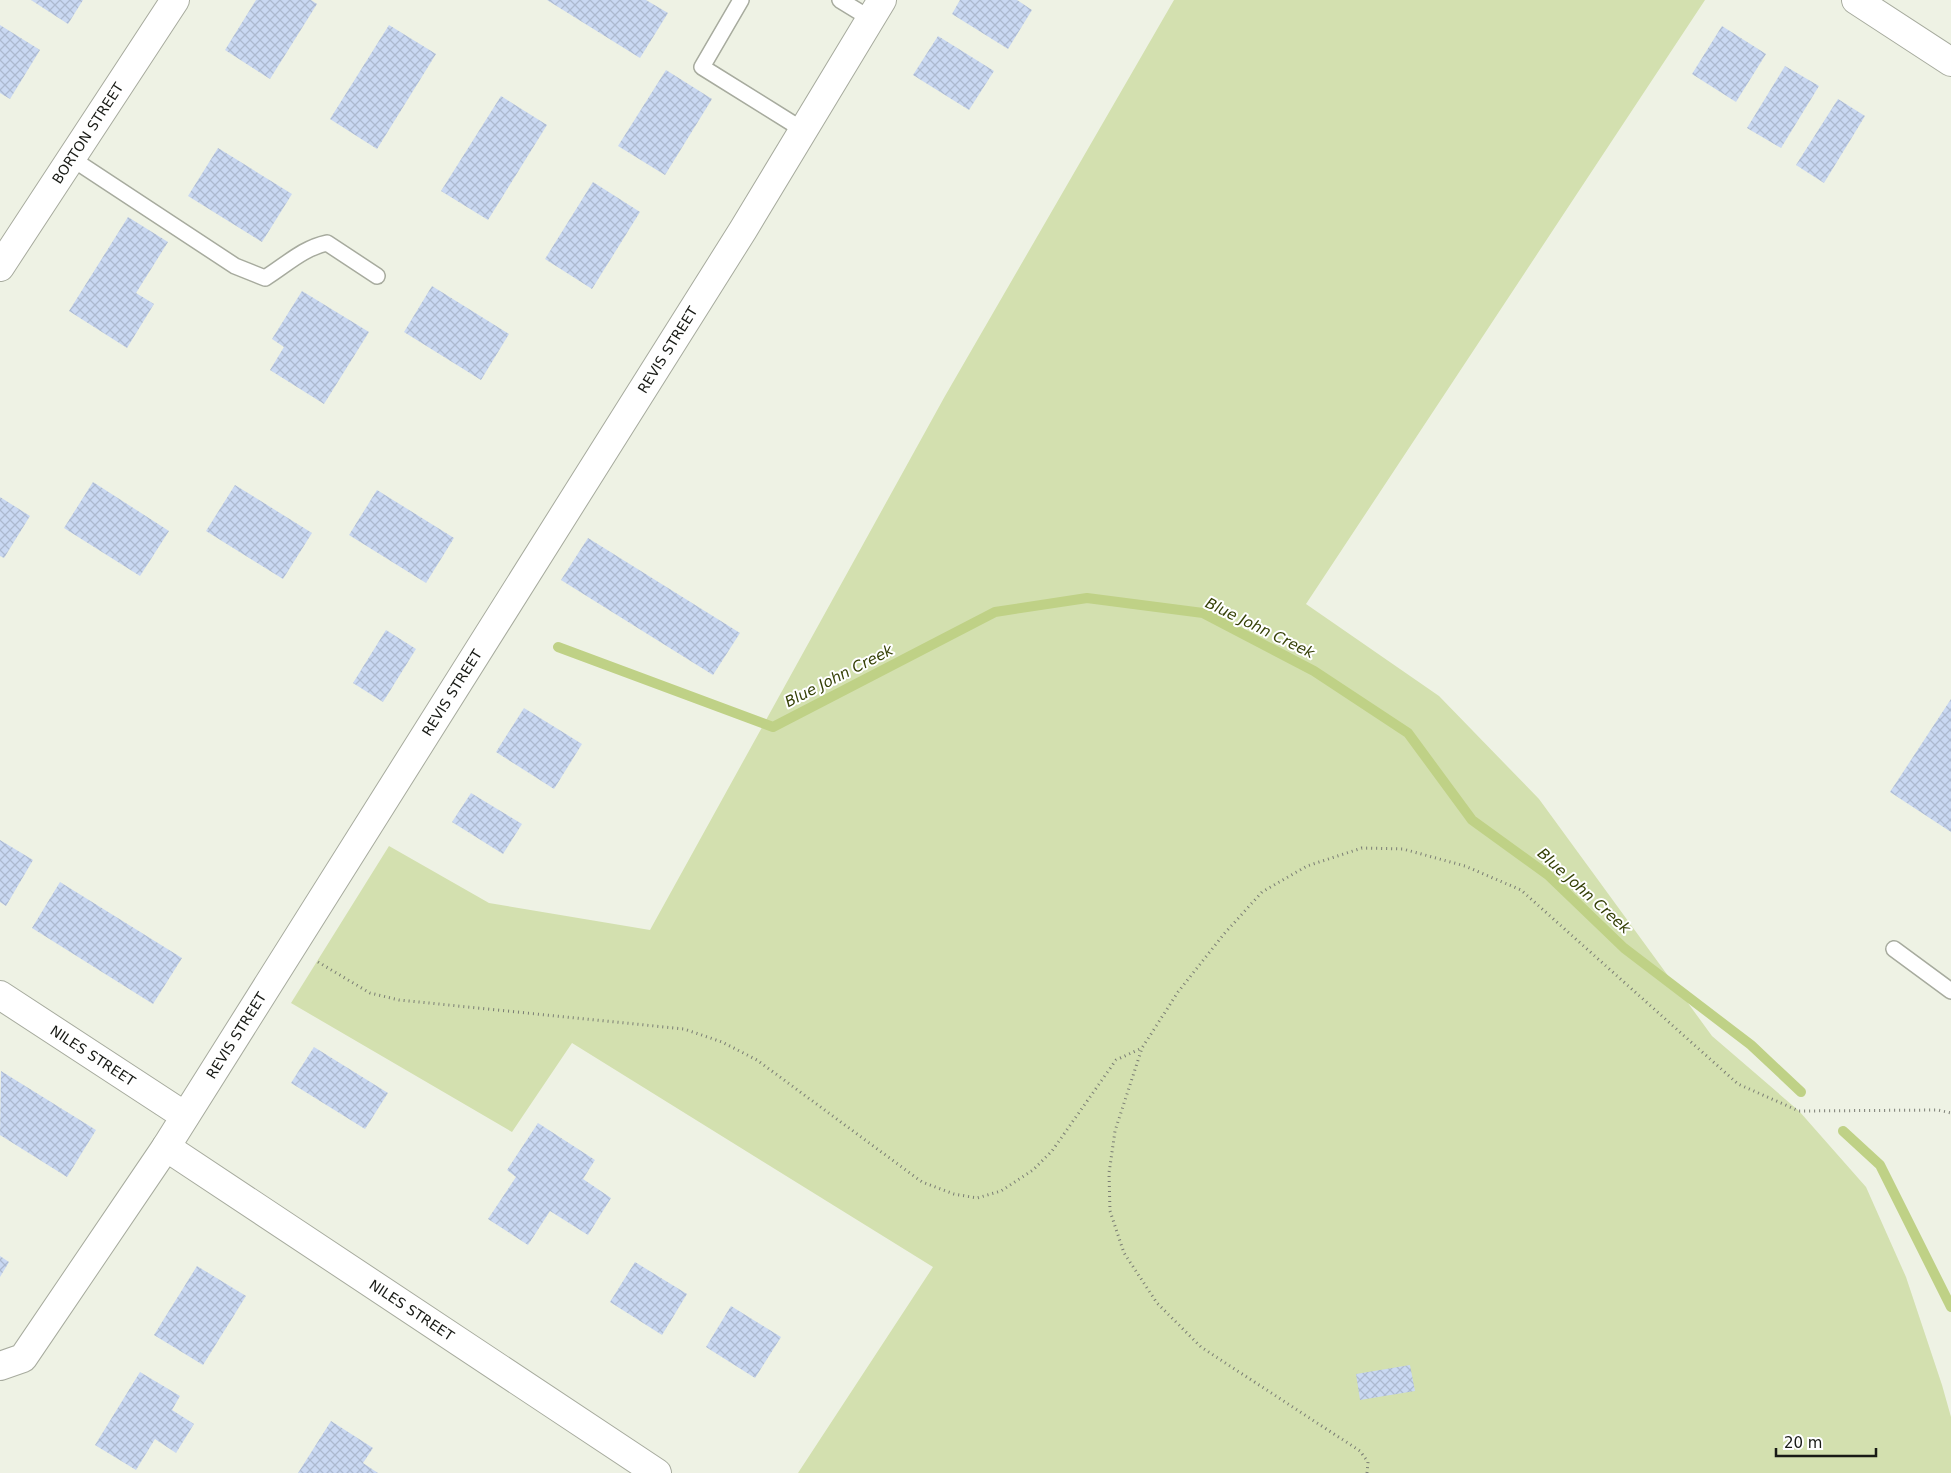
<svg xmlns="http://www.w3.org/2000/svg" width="1951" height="1473" viewBox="0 0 1951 1473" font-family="'DejaVu Sans',sans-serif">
<defs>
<pattern id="building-cross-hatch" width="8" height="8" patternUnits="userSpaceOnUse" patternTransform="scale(1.25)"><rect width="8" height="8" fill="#c9d8f2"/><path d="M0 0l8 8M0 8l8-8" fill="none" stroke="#acb9cf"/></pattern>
</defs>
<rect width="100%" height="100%" fill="#eef2e4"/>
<polygon fill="#d3e0af" points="1174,0 1705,0 1306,604 1439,696 1539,799 1712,1036 1799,1111 1866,1187 1906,1277 1942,1385 1951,1417 1951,1473 798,1473 933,1267 572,1043 512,1132 291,1003 389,846 489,903 650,930 945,396"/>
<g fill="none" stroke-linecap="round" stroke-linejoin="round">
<g stroke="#bfd186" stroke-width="10">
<polyline points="558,647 773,727 995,612 1087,598 1203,613 1314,671 1408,733 1472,820 1548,875 1624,948 1751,1045 1801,1092"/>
<polyline points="1843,1131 1880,1165 1951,1307"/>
</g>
</g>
<g fill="url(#building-cross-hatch)">
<polygon points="31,0 83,0 68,24"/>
<polygon points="256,0 311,0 317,4 270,79 225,50"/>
<polygon points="547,0 646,0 668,13 640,58"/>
<polygon points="960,0 1017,0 1032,10 1008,49 952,14"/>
<polygon points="0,25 40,50 10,99 0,93"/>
<polygon points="389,25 436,54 377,149 330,119"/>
<polygon points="1722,26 1766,54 1736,102 1692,74"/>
<polygon points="938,36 994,71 969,110 913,75"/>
<polygon points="1785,66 1819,86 1781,148 1747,128"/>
<polygon points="666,70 712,99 665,175 618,146"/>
<polygon points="501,96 547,125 488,220 441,191"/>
<polygon points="1838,99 1865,116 1824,183 1796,165"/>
<polygon points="218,148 292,194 262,242 188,196"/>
<polygon points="593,182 640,212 592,289 545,259"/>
<polygon points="128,217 168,242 136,293 154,304 127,348 69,311"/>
<polygon points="432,286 509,334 481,380 404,332"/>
<polygon points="302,291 369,332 324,404 270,370 284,347 272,339"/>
<polygon points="93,482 169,531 140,576 64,528"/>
<polygon points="235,485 312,533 283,579 206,531"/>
<polygon points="377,490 454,538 426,583 349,535"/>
<polygon points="0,497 30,516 4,558 0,556"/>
<polygon points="588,538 740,633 713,675 561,580"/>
<polygon points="386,630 416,649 383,702 353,683"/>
<polygon points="1951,699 1951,832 1890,792"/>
<polygon points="524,708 582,744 554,789 496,752"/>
<polygon points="471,793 522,824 503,854 452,822"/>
<polygon points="0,840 33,860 6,906 0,902"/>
<polygon points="60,882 182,958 153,1004 32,928"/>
<polygon points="314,1047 388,1093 365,1129 291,1083"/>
<polygon points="1,1071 96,1130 67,1177 0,1135"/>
<polygon points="538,1123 595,1160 583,1179 611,1198 588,1235 550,1211 528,1245 488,1219 516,1177 507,1170"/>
<polygon points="0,1256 9,1262 0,1277"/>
<polygon points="635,1262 687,1294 662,1335 610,1302"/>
<polygon points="197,1266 246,1296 203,1365 154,1335"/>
<polygon points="731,1306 781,1337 755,1378 706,1347"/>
<polygon points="1410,1365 1415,1391 1360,1400 1356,1374"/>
<polygon points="140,1372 180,1396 172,1410 194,1424 176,1453 155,1439 136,1470 95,1445"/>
<polygon points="331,1421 373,1448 363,1463 378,1473 298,1473"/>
</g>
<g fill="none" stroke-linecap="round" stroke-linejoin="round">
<g stroke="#a7ab9e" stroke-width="18">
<g id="service">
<polyline points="741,0 702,67 803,130"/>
<polyline points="840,0 871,19"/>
<path d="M71,158L235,266L265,278C286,265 303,248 327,243L377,276"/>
<polyline points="1894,949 1951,991"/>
</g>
</g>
<g stroke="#a7ab9e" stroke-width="30">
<g id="minor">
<polyline points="1856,0 1951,62"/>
<path id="s1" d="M0,267L175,0"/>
<path id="s2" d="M0,995L185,1116"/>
<path id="s3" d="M166,1147L657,1473"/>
<path id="s4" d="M0,1366L23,1358L166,1147L743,230L882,0"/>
</g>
</g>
<g stroke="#7a7d74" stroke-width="3" stroke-dasharray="1 4" stroke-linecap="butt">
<polyline points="318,962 370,993 399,1000 684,1029 722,1042 757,1060 922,1182 954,1194 977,1198 1001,1191 1033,1170 1052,1151 1116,1060 1142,1048"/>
<polyline points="1367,1473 1368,1462 1360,1451 1201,1347 1157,1303 1124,1253 1110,1211 1109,1173 1115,1131 1142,1048 1178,992 1224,934 1262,892 1307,866 1362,848 1403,849 1465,866 1521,890 1738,1084 1799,1111 1938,1110 1951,1113"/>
</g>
<use href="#service" stroke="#fff" stroke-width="15"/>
<use href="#minor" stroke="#fff" stroke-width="28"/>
</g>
<g text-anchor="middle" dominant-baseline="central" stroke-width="4" stroke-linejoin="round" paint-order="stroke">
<g font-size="14" fill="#181a15" stroke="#fff">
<text stroke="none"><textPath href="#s1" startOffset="160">BORTON STREET</textPath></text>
<text stroke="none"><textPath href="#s4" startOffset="1221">REVIS STREET</textPath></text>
<text stroke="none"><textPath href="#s4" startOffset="816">REVIS STREET</textPath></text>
<text stroke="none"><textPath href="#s4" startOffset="411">REVIS STREET</textPath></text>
<text stroke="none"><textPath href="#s2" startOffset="111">NILES STREET</textPath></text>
<text stroke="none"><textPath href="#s3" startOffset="295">NILES STREET</textPath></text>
</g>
<g font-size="15" font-style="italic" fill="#354006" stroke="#fff">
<text transform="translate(1260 628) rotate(26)">Blue John Creek</text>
<text transform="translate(839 676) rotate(-27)">Blue John Creek</text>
<text transform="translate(1584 891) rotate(42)">Blue John Creek</text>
</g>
</g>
<path d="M1776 1448v8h100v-8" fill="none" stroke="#181a15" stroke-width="2.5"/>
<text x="1784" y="1448" font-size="15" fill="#181a15" stroke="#ffffff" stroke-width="4" paint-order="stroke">20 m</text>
</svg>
